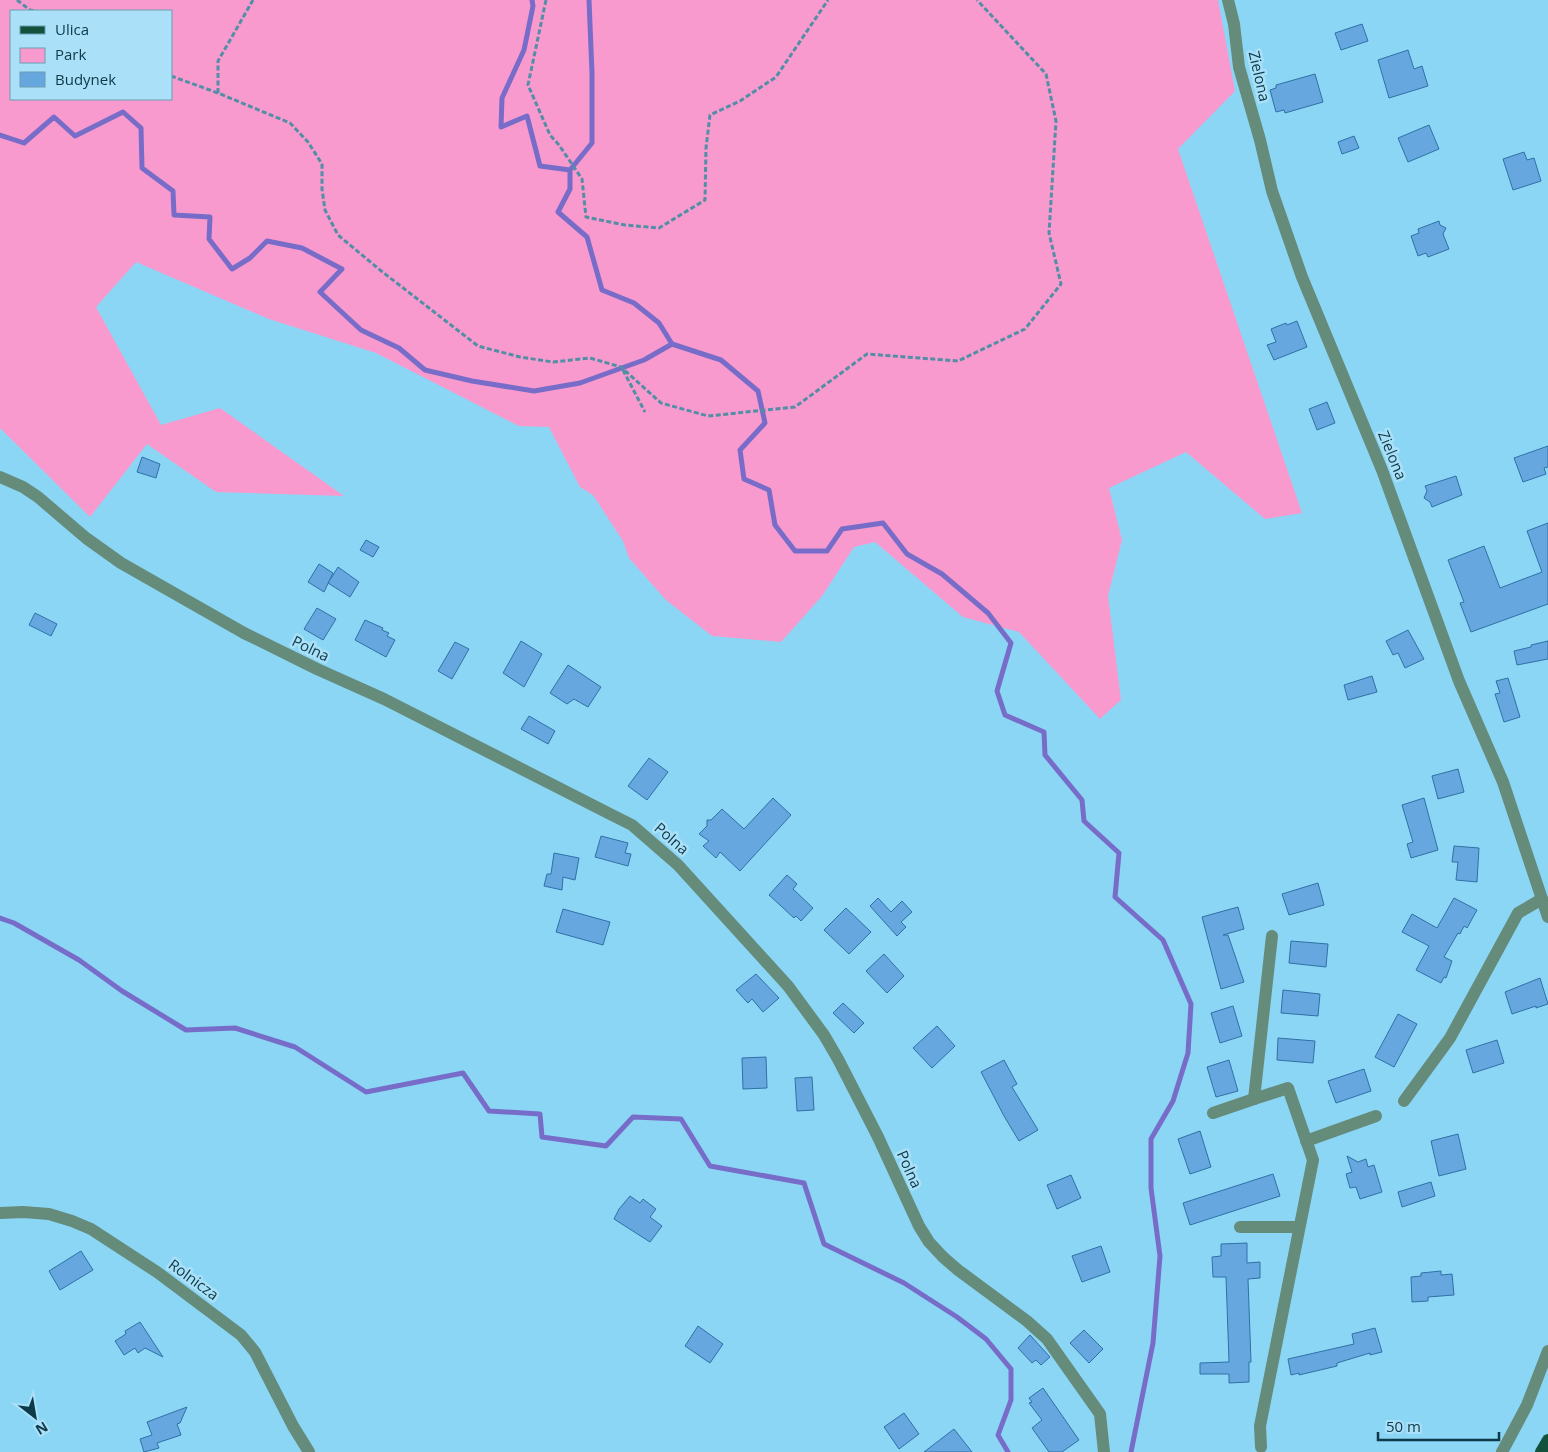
<svg xmlns="http://www.w3.org/2000/svg" width="1548" height="1452" viewBox="0 0 1548 1452" font-family="'Open Sans',sans-serif">
<rect width="100%" height="100%" fill="#8cd6f5"/>
<path fill="#f99ace" fill-rule="evenodd" d="M0,0H1218L1235,91L1178,149L1302,513L1265,519L1186,452L1109,488L1122,540L1108,596L1121,700L1100,719L1019,632L963,617L875,542L854,547L822,596L781,642L712,636L666,600L629,558L623,541L593,495L580,487L549,427L519,426L376,353L269,319L136,262L96,307L161,425L220,408L344,496L216,492L147,444L90,517L0,428ZM11,11H171V99H11Z"/>
<g fill="none" stroke-linecap="round" stroke-linejoin="round">
<g stroke="#776dc9" stroke-width="5">
<polyline points="532,0 533,6 524,50 502,98 501,127 527,116 540,166 570,170 570,189 558,212 587,237 602,290 634,303 659,323 672,344"/>
<polyline points="0,135 24,143 54,117 75,136 123,112 141,128 142,168 173,191 174,215 210,217 209,239 232,269 250,258 267,241 302,248 342,269 320,292 361,330 399,348 425,370 472,381 534,391 580,383 644,360 672,344 721,360 758,391 765,423 740,450 744,479 769,490 775,525 795,551 827,551 842,529 883,523 907,554 942,574 988,613 1011,643 997,691 1005,715 1044,732 1045,755 1082,800 1084,821 1119,853 1115,897 1163,940 1191,1004 1188,1053 1173,1101 1151,1139 1151,1188 1160,1256 1153,1343 1131,1452"/>
<polyline points="570,170 592,143 592,73 589,0"/>
<polyline points="0,918 14,923 79,960 122,991 186,1030 235,1028 295,1047 366,1092 463,1073 489,1111 540,1114 542,1137 606,1146 633,1117 681,1119 710,1166 804,1183 824,1244 904,1283 957,1317 986,1339 1011,1369 1011,1400 998,1435 1008,1452"/>
</g>
</g>
<g fill="#66a7df" stroke="#2f71a6">
<polygon points="1362,24 1368,41 1341,50 1335,33"/>
<polygon points="1408,50 1414,69 1422,66 1428,86 1389,98 1378,60"/>
<polygon points="1315,74 1323,102 1285,113 1284,110 1276,112 1270,90 1276,88 1276,85"/>
<polygon points="1429,125 1439,149 1408,162 1398,138"/>
<polygon points="1354,136 1359,148 1342,154 1338,142"/>
<polygon points="1524,152 1527,160 1534,158 1541,181 1513,190 1503,159"/>
<polygon points="1439,221 1440,225 1446,228 1443,234 1449,249 1428,257 1426,253 1418,256 1411,236 1419,233 1418,229"/>
<polygon points="1297,321 1307,347 1274,360 1267,345 1276,342 1271,329 1286,323 1287,325"/>
<polygon points="1327,402 1335,423 1317,430 1309,409"/>
<polygon points="1548,446 1548,467 1544,468 1546,474 1523,482 1514,458"/>
<polygon points="142,457 160,464 156,478 137,472"/>
<polygon points="1456,476 1462,495 1432,507 1430,502 1424,498 1427,491 1425,486"/>
<polygon points="1548,523 1548,604 1471,632 1460,603 1464,602 1448,560 1484,546 1500,588 1542,572 1527,531"/>
<polygon points="366,540 379,547 373,557 360,550"/>
<polygon points="319,564 333,573 324,592 308,582"/>
<polygon points="338,567 359,582 350,597 328,583"/>
<polygon points="317,608 336,619 323,640 304,629"/>
<polygon points="35,613 57,624 51,636 29,625"/>
<polygon points="365,620 383,628 382,630 389,633 387,636 395,640 386,657 355,640"/>
<polygon points="1408,630 1424,659 1405,668 1398,653 1393,655 1386,641"/>
<polygon points="521,641 542,654 524,687 503,673"/>
<polygon points="1548,641 1548,659 1517,665 1514,651 1531,647 1531,645"/>
<polygon points="455,642 469,649 452,679 438,671"/>
<polygon points="568,665 601,687 588,707 574,699 567,704 550,693"/>
<polygon points="1372,676 1377,692 1348,700 1344,685"/>
<polygon points="1508,678 1520,717 1504,722 1495,694 1500,693 1496,681"/>
<polygon points="529,716 555,731 548,744 521,729"/>
<polygon points="649,758 668,772 647,800 628,786"/>
<polygon points="1458,769 1464,792 1438,799 1432,776"/>
<polygon points="773,798 791,815 740,871 720,852 716,858 703,846 709,841 699,834 707,826 707,820 711,820 722,809 744,829"/>
<polygon points="1424,798 1438,850 1411,858 1407,844 1413,842 1402,805"/>
<polygon points="601,836 628,843 625,853 631,854 628,866 595,857"/>
<polygon points="1454,846 1479,848 1477,882 1456,880 1458,862 1452,862"/>
<polygon points="554,853 579,858 575,880 563,877 562,890 544,886 547,874 551,874"/>
<polygon points="787,875 797,884 793,889 813,908 801,921 796,916 794,918 769,895"/>
<polygon points="1318,883 1324,905 1289,915 1282,894"/>
<polygon points="878,898 891,912 902,901 912,912 901,922 906,927 897,936 870,906"/>
<polygon points="1454,898 1477,910 1467,928 1464,926 1460,934 1458,933 1444,957 1452,961 1446,978 1444,977 1441,983 1416,970 1429,946 1402,932 1412,914 1437,928"/>
<polygon points="1238,907 1244,929 1223,935 1228,935 1244,982 1221,989 1202,917"/>
<polygon points="846,908 871,932 849,954 824,930"/>
<polygon points="563,909 610,922 603,945 556,932"/>
<polygon points="1291,941 1328,944 1326,967 1289,963"/>
<polygon points="884,954 904,976 887,993 866,971"/>
<polygon points="756,974 779,998 763,1012 752,999 748,1003 736,990"/>
<polygon points="1540,978 1548,1004 1536,1008 1536,1006 1512,1014 1505,992"/>
<polygon points="1283,990 1320,994 1318,1016 1281,1013"/>
<polygon points="843,1003 864,1023 854,1033 833,1013"/>
<polygon points="1233,1006 1242,1036 1220,1043 1211,1013"/>
<polygon points="1398,1014 1417,1024 1394,1067 1375,1057"/>
<polygon points="937,1026 955,1046 932,1068 913,1048"/>
<polygon points="1278,1038 1315,1041 1313,1063 1277,1060"/>
<polygon points="1497,1040 1504,1063 1473,1073 1466,1050"/>
<polygon points="766,1057 767,1088 743,1089 742,1058"/>
<polygon points="1004,1060 1017,1084 1012,1087 1038,1130 1019,1141 1004,1116 981,1072"/>
<polygon points="1229,1060 1238,1091 1216,1097 1207,1067"/>
<polygon points="1364,1069 1371,1091 1336,1103 1328,1081"/>
<polygon points="812,1077 814,1110 797,1111 795,1078"/>
<polygon points="1200,1131 1211,1167 1190,1174 1178,1139"/>
<polygon points="1458,1134 1466,1169 1439,1176 1431,1141"/>
<polygon points="1347,1156 1358,1162 1366,1159 1368,1167 1374,1165 1382,1192 1360,1199 1356,1187 1350,1188 1346,1174 1352,1172"/>
<polygon points="1273,1174 1280,1196 1190,1225 1183,1203"/>
<polygon points="1071,1175 1081,1198 1057,1209 1047,1185"/>
<polygon points="1431,1182 1435,1196 1402,1207 1398,1192"/>
<polygon points="630,1196 640,1203 643,1199 656,1209 650,1217 662,1226 650,1242 614,1219 619,1209"/>
<polygon points="1247,1243 1247,1263 1260,1262 1260,1278 1248,1279 1251,1362 1249,1362 1249,1382 1229,1383 1229,1374 1200,1374 1200,1363 1229,1362 1226,1277 1213,1277 1212,1257 1221,1256 1221,1244"/>
<polygon points="1101,1246 1110,1272 1082,1282 1072,1256"/>
<polygon points="81,1251 93,1270 60,1290 49,1271"/>
<polygon points="1441,1271 1441,1275 1452,1274 1454,1295 1428,1297 1428,1301 1412,1302 1411,1277 1421,1276 1421,1273"/>
<polygon points="140,1322 163,1357 145,1348 138,1353 135,1348 124,1355 115,1341 126,1334 125,1331"/>
<polygon points="698,1326 723,1344 710,1363 685,1346"/>
<polygon points="1375,1328 1382,1352 1370,1355 1370,1353 1337,1363 1337,1366 1299,1375 1299,1373 1291,1375 1288,1359 1354,1344 1352,1334"/>
<polygon points="1084,1330 1103,1349 1089,1363 1070,1343"/>
<polygon points="1030,1335 1050,1357 1041,1365 1036,1360 1032,1363 1018,1348"/>
<polygon points="1043,1388 1079,1440 1062,1452 1049,1452 1032,1428 1042,1420 1029,1403 1032,1402 1029,1398"/>
<polygon points="187,1407 180,1423 177,1424 181,1435 157,1443 159,1448 144,1452 140,1439 152,1435 147,1422"/>
<polygon points="904,1413 919,1434 899,1449 884,1427"/>
<polygon points="954,1429 972,1452 924,1452"/>
</g>
<g fill="none" stroke-linecap="round" stroke-linejoin="round">
<g stroke="#528ea5" stroke-width="3" stroke-dasharray="5 2.5" stroke-linecap="butt">
<polyline points="17,0 30,10 35,11"/>
<polyline points="546,0 528,85 550,135 559,145 582,179 586,217 625,225 659,228 705,200 706,148 710,115 740,101 776,77 828,0"/>
<polyline points="171,76 218,93 290,123 308,142 322,164 322,189 325,210 338,235 380,270 478,346 520,357 553,362 590,358 621,367 661,403 708,416 795,407 867,354 958,361 1025,329 1061,284 1049,233 1056,121 1046,74 977,0"/>
<polyline points="218,93 218,61 253,0"/>
<polyline points="623,370 645,412"/>
</g>
<g stroke="#658b7b" stroke-width="12">
<polyline points="1228,0 1234,24 1239,67 1260,140 1272,191 1302,277 1382,470 1459,681 1503,782 1548,917"/>
<polyline points="0,477 23,487 38,497 86,538 121,563 244,633 317,669 384,699 612,815 632,825 678,865 788,986 824,1035 838,1059 878,1137 919,1226 929,1242 943,1257 958,1270 1027,1321 1047,1339 1100,1414 1104,1452"/>
<polyline points="1404,1101 1450,1038 1518,913 1542,899"/>
<polyline points="1213,1113 1254,1099"/>
<polyline points="1306,1141 1376,1116"/>
<polyline points="0,1213 23,1212 49,1214 72,1221 91,1229 157,1272 241,1335 255,1352 293,1426 309,1452"/>
<polyline points="1240,1227 1299,1227"/>
<polyline points="1261,1447 1260,1426 1313,1160 1288,1088 1254,1099 1272,936"/>
<polyline points="1502,1452 1527,1405 1548,1351"/>
</g>
<polyline stroke="#12523d" stroke-width="12" points="1541,1452 1548,1440"/>
</g>
<g text-anchor="middle" dominant-baseline="central" stroke-width="5" stroke-linejoin="round" paint-order="stroke">
<g font-size="15" fill="#0d3948" stroke="#aae0f8">
<text transform="translate(1260 76) rotate(77)">Zielona</text>
<text transform="translate(1393 455) rotate(68)">Zielona</text>
<text transform="translate(311 648) rotate(26)">Polna</text>
<text transform="translate(672 838) rotate(41)">Polna</text>
<text transform="translate(910 1169) rotate(66)">Polna</text>
<text transform="translate(194 1279) rotate(36)">Rolnicza</text>
</g>
</g>
<rect x="10" y="10" width="162" height="90" fill="#aae0f8" stroke="#6b9db2"/>
<rect x="20" y="26" width="25" height="8" fill="#12523d" stroke="#6b9db2"/>
<text x="55" y="35" font-size="15" fill="#0d3948">Ulica</text>
<rect x="20" y="48" width="25" height="15" fill="#f99ace" stroke="#6b9db2"/>
<text x="55" y="60" font-size="15" fill="#0d3948">Park</text>
<rect x="20" y="72" width="25" height="15" fill="#66a7df" stroke="#6b9db2"/>
<text x="55" y="85" font-size="15" fill="#0d3948">Budynek</text>
<g transform="translate(35 1417) rotate(149)" stroke="#aae0f8" stroke-width="4" paint-order="stroke">
<path d="M0-4L9 19L0 12L-9 19Z" fill="#0d3948"/>
<text y="-8" font-size="14" font-weight="bold" text-anchor="middle" fill="#0d3948">N</text>
</g>
<path d="M1378 1432v8h121v-8" fill="none" stroke="#0d3948" stroke-width="2.5"/>
<text x="1386" y="1432" font-size="15" fill="#0d3948" stroke="#aae0f8" stroke-width="4" paint-order="stroke">50 m</text>
</svg>
